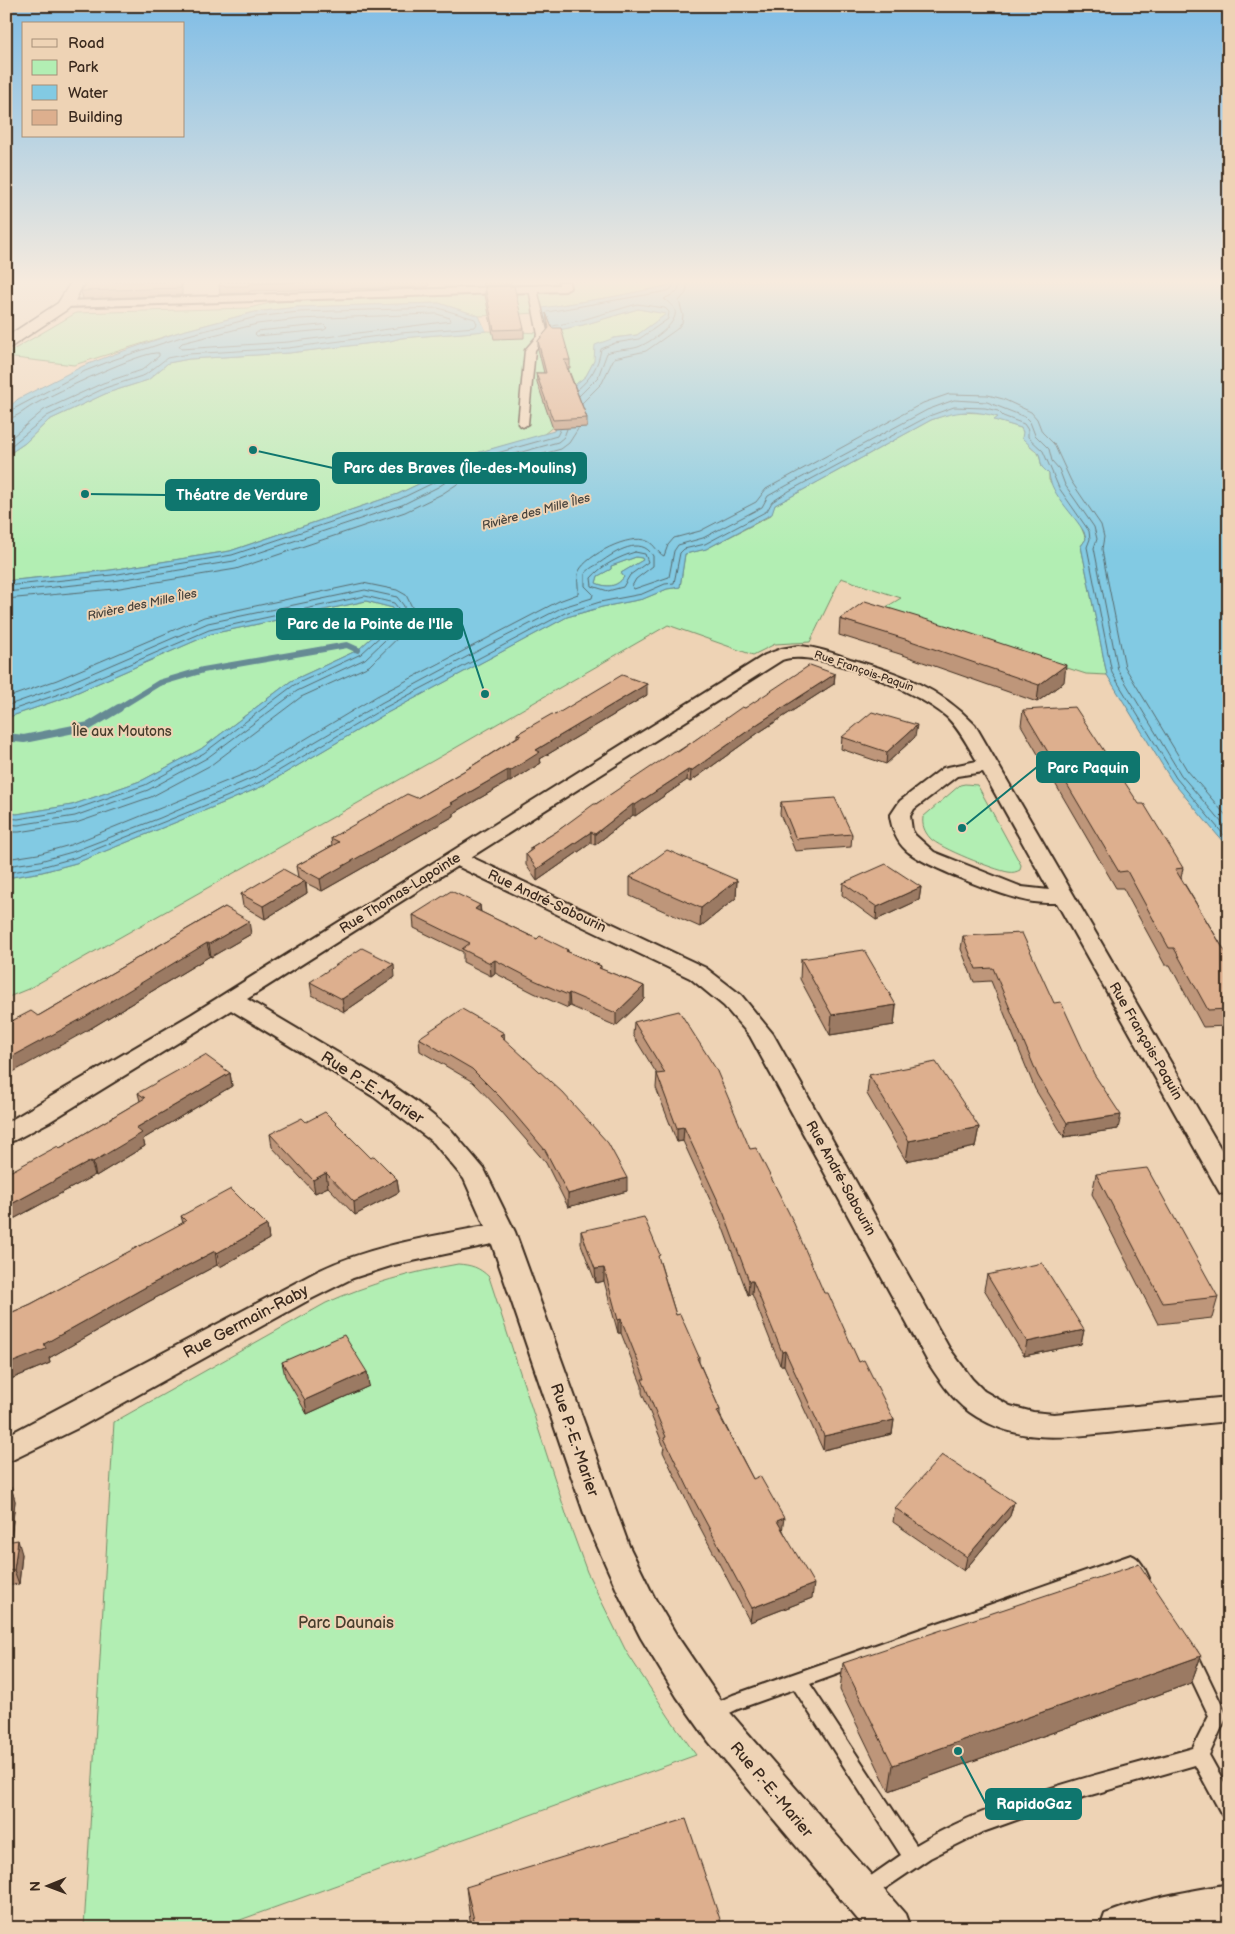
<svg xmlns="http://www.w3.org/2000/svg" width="1235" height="1934" viewBox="0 0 1235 1934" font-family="'Balsamiq Sans',sans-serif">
<rect width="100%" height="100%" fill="#eed3b5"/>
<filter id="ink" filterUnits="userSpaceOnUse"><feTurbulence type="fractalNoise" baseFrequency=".02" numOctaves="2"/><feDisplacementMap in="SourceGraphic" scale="10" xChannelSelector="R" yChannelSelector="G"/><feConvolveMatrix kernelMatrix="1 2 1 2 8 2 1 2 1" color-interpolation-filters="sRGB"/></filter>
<g filter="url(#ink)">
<g fill="#b2eeb3" stroke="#768c68">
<polygon points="553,282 674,282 667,286 612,297 560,305 537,313 479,316 439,303 298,307 255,312 179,332 74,365 6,357 6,354 76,313 249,308 275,302 554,291"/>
<polygon points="638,309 667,314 637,335 614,338 594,361 586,376 565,393 555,425 543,435 466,456 433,477 398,494 230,551 111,570 6,581 6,456 25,443 49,420 107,393 148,380 168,363 189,359 289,353 390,341 401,338 486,331 544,333 583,325"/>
<polygon points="955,412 984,413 998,417 995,420 1021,428 1031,448 1039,454 1042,467 1049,474 1049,480 1080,524 1086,539 1081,546 1107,675 1086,674 883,609 901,598 841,578 810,642 775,644 753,655 668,625 445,754 28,989 6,998 6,878 42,872 76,863 228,801 263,786 387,713 567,617 602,607 643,599 667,589 680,587 685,554 706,549 770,516 775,505 792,496 931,420"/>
<path d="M636,557L642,558L643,560L621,573L624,577C617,587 607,588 596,583L598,576L611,569V566Z"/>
<polygon points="366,601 393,608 393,618 358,650 291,681 201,749 143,780 72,805 17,814 6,813 6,718 64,698 211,634"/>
<path d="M965,784L977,785L979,788L1021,865L1020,870C1016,872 1013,873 1008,872C995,870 939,848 930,838C924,831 922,825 923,817L960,785Z"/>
<path d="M458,1264C471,1265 479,1267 489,1277L568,1520L587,1572L626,1651L669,1717L696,1755L218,1928H84L114,1422L326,1303C368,1284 412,1272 458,1264Z"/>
</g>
<g fill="#82cae3" stroke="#668a94" fill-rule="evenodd">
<path d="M674,282H1229V849L1172,781L1107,675L1081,546L1086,539L1084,532C1074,514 1051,495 1049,474L1042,467L1039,454L1022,438L1023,432L1021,428L994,420L998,417C971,409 957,411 931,420L792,496L775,505L772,514L706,549L685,554L680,587L667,589L643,599L602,607L567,617L387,713L263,786L228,801L76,863L42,872L6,878V813L17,814L72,805L143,780L201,749L291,681L358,650L393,618V608L366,601L211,634L64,698L6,718V581L111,570L230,551L398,494L433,477L466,456L554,431L565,393L586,376L594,361L595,345L614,338L637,335L666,314L638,309L583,325L544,333L536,309L612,297L666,286ZM636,557L642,558L643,560L621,573L624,577C617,587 607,588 596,583L598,576L611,569V566Z"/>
<polygon points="439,303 479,316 486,331 401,338 390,341 289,353 189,359 168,363 148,380 107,393 49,420 25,443 6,456 6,410 18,399 83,366 112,355 179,332 255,312 298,307"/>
</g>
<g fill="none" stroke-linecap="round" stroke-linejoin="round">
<g stroke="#576a6d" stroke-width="1">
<polyline points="547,312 668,291 673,287 674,282"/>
<polygon points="437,314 450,318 451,321 288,342 181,349 179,346 182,343 257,324 299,319"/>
<polygon points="324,325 327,328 324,330 257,336 255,334 259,331"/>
<path d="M553,326L582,320L637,304L665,308L669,312L668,319L639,339L615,343L601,349C598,367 591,378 577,390"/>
<path d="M579,396L598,377L607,353C617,349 628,350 638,347C649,343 679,324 675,310C673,305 668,302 664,299L677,292L681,282"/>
<polyline points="582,403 602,383 614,358 646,351 677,329 682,323 683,315 679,301 686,293 688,282"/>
<polyline points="6,413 85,371 113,360 181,337 256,317 299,312 438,308 475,319 477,324 475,327 401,333 288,348 188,354 167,358 145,375 105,388 47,416 6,450"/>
<path d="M6,419C18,418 26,408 37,403C55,393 144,350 159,353V356L142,370L103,383L44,410L6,442"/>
<path d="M635,552L645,554L648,562L630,575L623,587L608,591L592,586L591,578C602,565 619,557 635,552Z"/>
<polyline points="6,586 112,575 232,555 400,499 435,482 469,461 557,436 560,430"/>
<polyline points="6,592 113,581 234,561 402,505 438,487 471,466 558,442 564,437 567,429"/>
<polyline points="6,599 114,589 236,569 405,512 442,494 474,473 561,449 569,443 578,429"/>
<polyline points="6,698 57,680 204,617 363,583 397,590 406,595 412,607 411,621 408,628 369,666 301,697 211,765 151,797 76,823 19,832 6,832"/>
<polyline points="6,706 60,687 208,623 365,590 397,597 404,606 404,620 401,625 365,659 297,691 207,758 148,790 75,816 18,825 6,824"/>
<polyline points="6,712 62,693 209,630 365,596 394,603 398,608 397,621 361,654 294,685 204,753 145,785 73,810 18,819 6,818"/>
<path d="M6,859L38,854L70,845L254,770L377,696L559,601L578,594C579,586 576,578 579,571C587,555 630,533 647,541C655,544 657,553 664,556L668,545L674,538L700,531L756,502L766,489L923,403L949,394L988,395L1003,399L1031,412L1037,419L1042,432L1054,444L1071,481L1101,525L1104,537L1102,549L1105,567L1125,667L1187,770L1229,819"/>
<path d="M6,866L40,861L72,852L160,818L257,776L381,703L487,646L563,607L592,598L593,594L585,586V574C589,568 595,566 601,562C615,552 641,535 653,556V566L636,579L632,586L634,589L669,577L674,551L678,545L703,538L762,507L768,496L786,486L927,410L954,400L987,402L1025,417L1030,422L1035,435L1049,449L1052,461L1059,469L1065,485L1094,527L1097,539L1094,548L1118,670L1181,775L1229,831"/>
<polyline points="6,873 41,867 74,858 226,797 260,782 384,708 565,613 600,602 642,594 665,584 674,583 680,553 684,549 705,544 767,511 772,502 789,491 929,416 954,407 985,408 998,411 1003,416 1024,424 1028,430 1028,437 1043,451 1059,488 1089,531 1090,539 1087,547 1112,673 1176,778 1229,841"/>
</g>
<polyline stroke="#668a94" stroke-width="6" points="117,709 159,683 203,670 347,645 358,650"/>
<polyline stroke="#668a94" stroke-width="8" points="6,737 24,739 89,726 119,708"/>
<g stroke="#3b2a1e" stroke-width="4">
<path id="service" d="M1131,1555C1140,1558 1145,1569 1149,1578L1147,1583L1141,1585L1135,1583L1127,1570L810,1684L916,1845C1001,1795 1100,1775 1193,1748L1209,1716L1181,1657L1184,1651L1190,1649L1196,1651L1227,1716L1209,1755L1229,1791V1818L1222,1815L1195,1765L1070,1801L980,1833L930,1858L865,1902L858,1899L855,1892L858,1885L901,1855L794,1689L738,1709L713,1721L707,1719L704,1713L707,1707L733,1695Z"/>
</g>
<g stroke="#3b2a1e" stroke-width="3">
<polygon id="pedestrian" points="533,286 537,289 548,335 535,350 528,424 523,427 518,424 525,350 538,335 529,289"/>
</g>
<g stroke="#3b2a1e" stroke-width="4">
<g id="minor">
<polygon points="559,282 569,282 570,288 565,291 65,307 59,304 65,301 559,285"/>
<path d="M798,646C816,647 833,653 850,659C899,673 939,687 975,725L1229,1163V1195L1220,1193L1216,1186L1057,903C1049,903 1041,903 1034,902C1009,899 923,866 906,850C896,841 892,829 890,816L900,801L943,768L977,761C968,746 960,730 947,717C921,693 816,647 782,660L471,857L706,968L741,995L773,1034L949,1348L972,1379L984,1391L1010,1406L1033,1412L1054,1414L1229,1397V1421C1195,1424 1160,1428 1126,1431C1073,1436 1026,1446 977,1417C956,1405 942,1384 929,1364L750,1036L724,1006L690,978L457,866L247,999L392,1085L419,1104L452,1131L484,1169L515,1232L629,1546L654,1597L677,1636L726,1708L905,1914L910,1928H865L709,1742L677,1697L641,1638L620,1597L588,1525L492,1244L394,1265L353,1278L307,1301L80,1427L6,1463V1436L318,1271C370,1246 428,1237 485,1226L464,1179L434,1143L374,1097L231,1010L49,1122L15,1140L6,1143V1123L192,1014L765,655L781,649ZM983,772L1049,890L1022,887L934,852L915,835L912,830L910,816L914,809L957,776Z"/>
<path d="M1229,1884V1922L1200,1928H1100L1105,1914C1145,1898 1187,1892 1229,1884Z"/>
</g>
</g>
<g stroke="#3b2a1e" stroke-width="3">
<polygon id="secondary" points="71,282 84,282 75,301 68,309 11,347 6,348 6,337 58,303"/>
</g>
<use href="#service" fill="#eed3b5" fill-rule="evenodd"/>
<use href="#pedestrian" fill="#eed3b5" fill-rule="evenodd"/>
<use href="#minor" fill="#eed3b5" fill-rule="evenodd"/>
<use href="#secondary" fill="#eed3b5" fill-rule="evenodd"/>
</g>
<g fill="#be967a" stroke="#3b2a1e">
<polygon points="182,282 182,295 83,299 81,291"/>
<polygon points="221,282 429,282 428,287 250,291 249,293 220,294 219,286"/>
<polygon points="482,282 511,282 511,285 483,286"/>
<polygon points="485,287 524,329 524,338 494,339 485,295"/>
<polygon points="546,313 552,328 570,360 570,368 568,368 587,418 587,427 553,429 537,382 536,373 544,373 538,349 538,341 548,329"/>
<polygon points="840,619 1064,682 1037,702 903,655 839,635"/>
<polygon points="835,674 834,684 758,733 690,782 687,780 635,816 633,815 595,845 591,843 537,881 526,865 526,854 530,851 530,848 556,832 596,804 745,708"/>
<polygon points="647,695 540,759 541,763 510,782 508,782 454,813 454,816 322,891 306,883 307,893 265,919 243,906 241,894 298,877 296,866 332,846 331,838 417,798 469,768 517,737 517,734 555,715"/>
<polygon points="1023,710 1183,868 1181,878 1229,958 1229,1026 1203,1027 1170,965 1165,965 1123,888 1116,888 1021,725"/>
<polygon points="842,737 915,737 886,764 841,749"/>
<polygon points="781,802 852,834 851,847 795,851 780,814"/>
<polygon points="630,877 737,880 736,898 700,927 630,896"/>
<polygon points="843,883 921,887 919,900 876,920 842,895"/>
<polygon points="480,905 481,912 537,939 568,950 568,952 601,966 601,969 644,986 644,999 616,1026 570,1006 568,1008 534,993 495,973 491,976 463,962 463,952 414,928 413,915"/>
<polygon points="225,907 251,934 211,957 210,956 88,1030 38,1016"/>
<polygon points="963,936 1054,1003 1118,1129 1064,1137 1035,1089 991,981 974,982 961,949"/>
<polygon points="801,959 896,1005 894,1025 830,1035 800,979"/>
<polygon points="395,977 344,1012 312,995 310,982"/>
<polygon points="634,1022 750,1149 859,1362 894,1420 892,1434 823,1450 784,1365 780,1365 752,1294 748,1295 723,1228 683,1141 677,1142 656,1088 657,1074 633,1035"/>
<polygon points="504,1033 504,1039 627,1191 568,1207 546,1163 501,1111 473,1082 420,1051 419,1038"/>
<polygon points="230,1073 232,1086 143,1139 145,1146 96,1176 95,1175 6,1223 6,1174 60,1148 140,1101 138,1093"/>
<polygon points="869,1075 979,1127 975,1147 906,1161 867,1094"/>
<polygon points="306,1122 371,1158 397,1179 399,1192 355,1215 328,1187 315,1193 272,1147 270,1134"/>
<polygon points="1096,1174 1218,1297 1212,1318 1158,1324 1092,1194"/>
<polygon points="181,1216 267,1225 269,1239 220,1267 217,1265 148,1302 49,1358 50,1363 6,1381 6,1315 31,1304 183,1223"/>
<polygon points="581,1231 660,1262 676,1315 699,1357 699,1362 720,1410 720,1415 753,1479 783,1530 812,1598 750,1622 693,1514 663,1452 664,1447 642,1393 642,1386 621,1333 618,1333 604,1281 596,1283 581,1244"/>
<polygon points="987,1275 1084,1330 1081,1344 1024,1356 984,1289"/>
<polygon points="282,1362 367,1372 369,1386 307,1414 285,1376"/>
<polygon points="11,1487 15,1501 11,1541 22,1554 19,1584 6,1586 6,1488"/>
<polygon points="1014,1502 1010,1516 964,1571 893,1522 895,1508"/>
<polygon points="1201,1656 1191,1683 889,1791 840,1690 843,1663"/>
<polygon points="466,1887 723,1928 471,1928"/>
</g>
<g fill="#9b7a63" stroke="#3b2a1e">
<polygon points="1066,665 1064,682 1037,702 1039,685"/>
<polygon points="835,674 834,684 758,733 690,782 691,771 759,723"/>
<polygon points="647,684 647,695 540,759 541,763 510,782 510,771 536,750"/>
<polygon points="917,725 915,737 886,764 887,752"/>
<polygon points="508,770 508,782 454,813 454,816 322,891 320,879"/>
<polygon points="688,770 687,780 635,816 635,805"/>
<polygon points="633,804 633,815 595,845 595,834"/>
<polygon points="591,832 591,843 537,881 537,869"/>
<polygon points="737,880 736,898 700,927 701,908"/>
<polygon points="305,881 307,893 265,919 263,906"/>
<polygon points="921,887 919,900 876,920 877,907"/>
<polygon points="480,905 481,918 475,909"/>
<polygon points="249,921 251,934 211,957 209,944"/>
<polygon points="207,943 210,956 88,1030 6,1076 6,1060"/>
<polygon points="495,960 495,973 491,976 490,963"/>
<polygon points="394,964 395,977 344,1012 342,999"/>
<polygon points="644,986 644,999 616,1026 616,1013"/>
<polygon points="569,993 570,1006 568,1008 568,995"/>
<polygon points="896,1005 894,1025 830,1035 832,1015"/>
<polygon points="504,1033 505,1046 500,1035"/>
<polygon points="230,1073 232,1086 143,1139 145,1146 96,1176 93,1162 136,1128"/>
<polygon points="1121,1115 1118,1129 1064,1137 1067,1123"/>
<polygon points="684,1127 683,1141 677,1142 677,1128"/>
<polygon points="979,1127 975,1147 906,1161 909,1141"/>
<polygon points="91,1161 95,1175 6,1223 6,1207"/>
<polygon points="326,1173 328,1187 315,1193 313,1180"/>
<polygon points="627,1178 627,1191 568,1207 568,1194"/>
<polygon points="397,1179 399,1192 355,1215 354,1202"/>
<polygon points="267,1225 269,1239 220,1267 217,1253"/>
<polygon points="215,1251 217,1265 148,1302 49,1358 50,1363 6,1381 6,1365 144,1288"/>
<polygon points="604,1268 604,1281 596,1283 595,1269"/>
<polygon points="749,1281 753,1281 752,1294 748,1295"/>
<polygon points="621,1319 621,1333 618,1333 618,1320"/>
<polygon points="1084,1330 1081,1344 1024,1356 1027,1342"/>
<polygon points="785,1351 784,1365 780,1365 782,1352"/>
<polygon points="367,1372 369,1386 307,1414 305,1400"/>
<polygon points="894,1420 892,1434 823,1450 824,1436"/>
<polygon points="11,1487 15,1501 9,1556 6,1547 6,1527"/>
<polygon points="1014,1502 1010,1516 964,1571 967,1557"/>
<polygon points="784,1518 782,1532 777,1521"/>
<polygon points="18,1540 22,1554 19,1584 14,1570"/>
<polygon points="814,1584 812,1598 750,1622 752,1608"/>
<polygon points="1201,1656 1191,1683 889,1791 893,1765"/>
</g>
<g fill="#ddaf8e" stroke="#3b2a1e">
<polygon points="88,282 181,282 181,288 81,291"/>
<polygon points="221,282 310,282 249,284 248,286 219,286"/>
<polygon points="514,286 524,329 494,330 485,287"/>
<polygon points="546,313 552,328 561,328 570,360 564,360 587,418 553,420 536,373 546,373 538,341 549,328"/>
<polygon points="865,601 948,626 1066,665 1039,685 905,639 840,619"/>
<polygon points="810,665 835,674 759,723 691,771 688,770 635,805 633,804 595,834 591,832 537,869 526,854 533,849 530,848 556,832 594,804 596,804 675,751 678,752 742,707 745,708"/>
<polygon points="622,675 647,684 536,750 540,752 510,771 508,770 451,803 453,804 320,879 296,866 339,842 331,838 407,794 417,798 469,768 521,735 517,734 552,714 555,715"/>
<polygon points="1075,707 1139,804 1144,804 1183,868 1175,869 1229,958 1229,1009 1208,1010 1174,948 1169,948 1127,871 1119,872 1023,710"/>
<polygon points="872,712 917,725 887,752 842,737"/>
<polygon points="835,798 852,834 796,839 781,802"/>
<polygon points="667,850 737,880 701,908 630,877"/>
<polygon points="886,864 921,887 877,907 843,883"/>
<polygon points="283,869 305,881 263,906 241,894"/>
<polygon points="451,891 480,905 475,909 537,939 540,936 568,950 566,951 601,966 599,968 644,986 616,1013 569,993 568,995 534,980 495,960 490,963 462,949 470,943 413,915"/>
<polygon points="225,907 249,921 209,944 207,943 85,1017 6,1060 6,1024 31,1011 38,1016"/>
<polygon points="1022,933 1054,1003 1061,1002 1094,1074 1121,1115 1067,1123 1038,1076 993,968 976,969 963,936"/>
<polygon points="362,948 394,964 342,999 310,982"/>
<polygon points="864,950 896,1005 832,1015 801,959"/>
<polygon points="462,1009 504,1033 500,1035 563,1093 608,1143 627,1178 568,1194 545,1150 500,1097 472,1069 419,1038"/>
<polygon points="679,1011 716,1069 750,1149 756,1148 792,1219 824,1293 828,1293 859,1362 864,1360 894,1420 824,1436 785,1351 782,1352 753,1281 749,1281 724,1214 684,1127 677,1128 657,1074 665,1073 634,1022"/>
<polygon points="205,1055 230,1073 136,1128 142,1133 93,1162 91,1161 6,1207 6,1174 58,1146 60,1148 145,1098 138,1093"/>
<polygon points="936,1062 979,1127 909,1141 869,1075"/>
<polygon points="325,1112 371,1158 374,1156 397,1179 354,1202 326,1173 313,1180 270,1134 302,1118 306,1122"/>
<polygon points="1147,1168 1218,1297 1163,1303 1096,1174"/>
<polygon points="231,1189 267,1225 217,1253 215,1251 144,1288 44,1344 46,1349 6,1365 6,1315 31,1304 186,1221 181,1216"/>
<polygon points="644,1217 660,1255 658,1256 676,1315 680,1314 699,1357 697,1358 720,1410 717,1411 753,1479 760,1476 784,1518 777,1521 814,1584 752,1608 694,1500 664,1438 666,1437 642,1379 645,1379 621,1319 618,1320 604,1268 595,1269 581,1231"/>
<polygon points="1042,1263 1084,1330 1027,1342 987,1275"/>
<polygon points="344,1335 367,1372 305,1400 282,1362"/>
<polygon points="942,1455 1014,1502 967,1557 895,1508"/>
<polygon points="11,1487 6,1527 6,1488"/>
<polygon points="18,1540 14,1570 6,1571 6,1542"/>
<polygon points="1139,1564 1201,1656 893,1765 843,1663"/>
<polygon points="686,1819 723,1928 476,1928 466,1887"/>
</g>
</g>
<linearGradient id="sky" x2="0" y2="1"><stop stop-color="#7fbde6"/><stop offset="0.51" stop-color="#f7ebde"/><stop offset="1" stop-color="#f7ebde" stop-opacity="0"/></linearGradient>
<rect width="1235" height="553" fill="url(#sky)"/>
<g text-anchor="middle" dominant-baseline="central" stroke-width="4" stroke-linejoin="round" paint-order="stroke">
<g font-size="11" fill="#3b2a1e" stroke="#eed3b5">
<text transform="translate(864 671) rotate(19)">Rue François-Paquin</text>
</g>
<g font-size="12" font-style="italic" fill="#46423c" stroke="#eed3b5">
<text transform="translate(536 512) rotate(-15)">Rivière des Mille Îles</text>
<text transform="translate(142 605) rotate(-12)">Rivière des Mille Îles</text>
</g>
<g font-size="14" fill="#473e2d" stroke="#eed3b5">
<text x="122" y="731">Île aux Moutons</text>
</g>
<g font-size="14" fill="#3b2a1e" stroke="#eed3b5">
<text transform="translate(400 893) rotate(-32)">Rue Thomas-Lapointe</text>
<text transform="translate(547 901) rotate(25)">Rue André-Sabourin</text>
<text transform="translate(1146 1041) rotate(60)">Rue François-Paquin</text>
<text transform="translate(841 1178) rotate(61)">Rue André-Sabourin</text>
</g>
<g font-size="16" fill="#3b2a1e" stroke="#eed3b5">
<text transform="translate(372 1088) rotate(33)">Rue P.-E.-Marier</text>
<text transform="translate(246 1322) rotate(-28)">Rue Germain-Raby</text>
<text transform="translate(574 1440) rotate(71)">Rue P.-E.-Marier</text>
<text transform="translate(771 1790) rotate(50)">Rue P.-E.-Marier</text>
</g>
<g font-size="16" fill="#473e2d" stroke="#eed3b5">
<text x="346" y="1623">Parc Daunais</text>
</g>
</g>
<path fill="none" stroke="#0f766e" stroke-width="2" d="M253 450L333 468M85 494L166 495M485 694L462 624M962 828L1037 767M958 1751L986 1804"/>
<g fill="#0f766e" stroke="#eed3b5" stroke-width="2">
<circle cx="253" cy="450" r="5"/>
<circle cx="85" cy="494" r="5"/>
<circle cx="485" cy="694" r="5"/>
<circle cx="962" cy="828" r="5"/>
<circle cx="958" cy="1751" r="5"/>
</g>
<g fill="#0f766e" stroke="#0f766e" stroke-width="2">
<rect x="333" y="453" width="253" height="30" rx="5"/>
<rect x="166" y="480" width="153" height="30" rx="5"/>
<rect x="277" y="609" width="185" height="30" rx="5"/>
<rect x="1037" y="752" width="102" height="30" rx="5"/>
<rect x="986" y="1789" width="95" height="30" rx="5"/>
</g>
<g font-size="15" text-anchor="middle" font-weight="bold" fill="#fff">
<text x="460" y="473">Parc des Braves (Île-des-Moulins)</text>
<text x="242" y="500">Théatre de Verdure</text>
<text x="370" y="629">Parc de la Pointe de l'Ile</text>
<text x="1088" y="773">Parc Paquin</text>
<text x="1034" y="1809">RapidoGaz</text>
</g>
<rect width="1235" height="1934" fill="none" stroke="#eed3b5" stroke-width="25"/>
<rect x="12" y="12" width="1210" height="1909" fill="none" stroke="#3b2a1e" stroke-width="2" filter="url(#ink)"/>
<rect x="22" y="22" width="162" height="115" fill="#eed3b5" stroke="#a68f79"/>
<rect x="32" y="39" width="25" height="8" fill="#eed3b5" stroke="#a68f79"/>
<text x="68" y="48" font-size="15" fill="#3b2a1e">Road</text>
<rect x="32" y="60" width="25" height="15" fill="#b2eeb3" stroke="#a68f79"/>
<text x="68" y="72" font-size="15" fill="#3b2a1e">Park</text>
<rect x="32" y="85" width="25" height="15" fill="#82cae3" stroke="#a68f79"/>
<text x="68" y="98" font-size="15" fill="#3b2a1e">Water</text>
<rect x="32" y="110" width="25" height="15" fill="#ddaf8e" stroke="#a68f79"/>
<text x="68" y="122" font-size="15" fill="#3b2a1e">Building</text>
<g transform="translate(48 1886) rotate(269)" stroke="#eed3b5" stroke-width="4" paint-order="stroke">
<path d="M0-4L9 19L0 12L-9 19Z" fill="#3b2a1e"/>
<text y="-8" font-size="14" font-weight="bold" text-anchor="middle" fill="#3b2a1e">N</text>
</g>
</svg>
